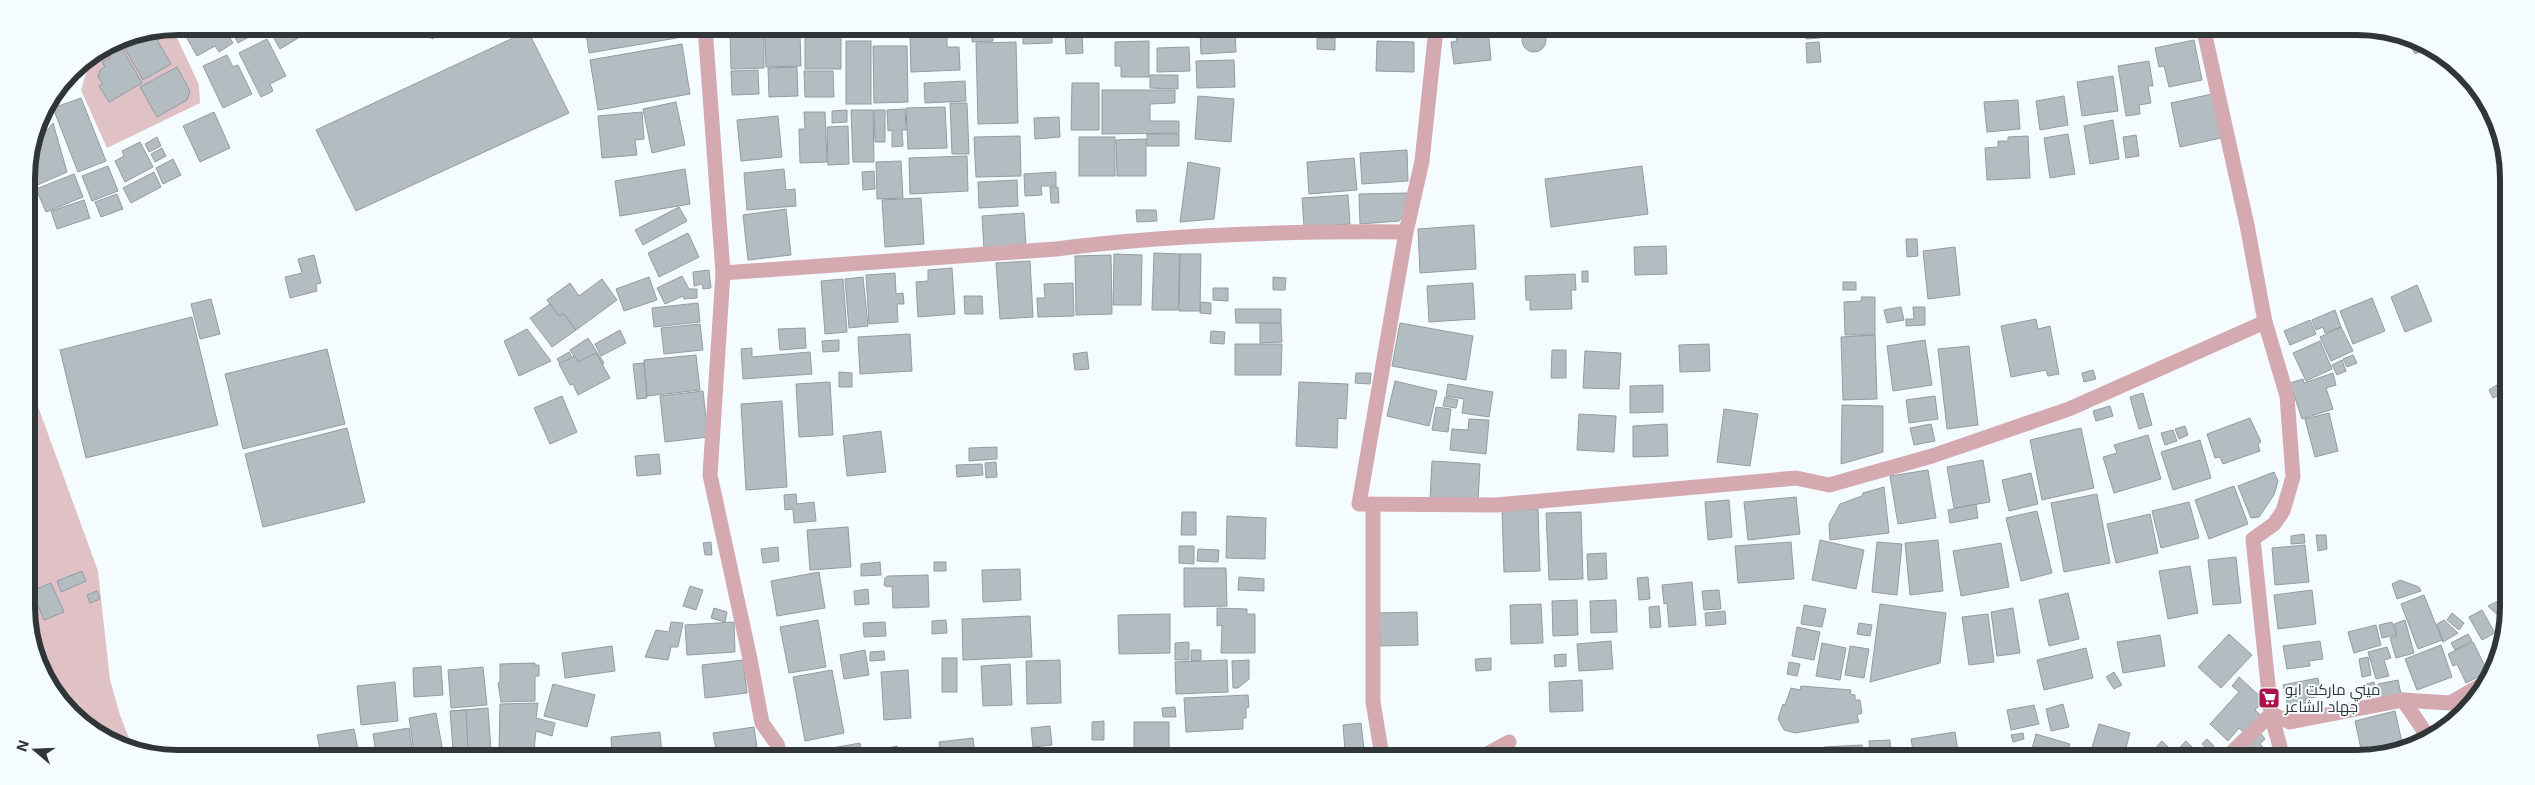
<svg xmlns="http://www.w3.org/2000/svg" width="2535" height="785" viewBox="0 0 2535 785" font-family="Inter,Cairo,sans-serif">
<rect width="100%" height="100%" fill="#f5fcff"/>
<g fill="#e0c1c5">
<polygon points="172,27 199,85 200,103 107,148 81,90 91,57 120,38"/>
<polygon points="28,379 98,571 110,680 120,715 134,751 102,738 64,707 29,636"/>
</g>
<g fill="#b2bcc1" stroke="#929ca1">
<polygon points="180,26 223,26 233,43 219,52 215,46 197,56"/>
<polygon points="229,26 265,26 265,28 238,43"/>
<polygon points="267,26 312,27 313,29 280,49"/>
<polygon points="425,27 454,27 432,39"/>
<polygon points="585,27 675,27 677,38 589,53"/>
<polygon points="816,28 825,28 825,35 816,36"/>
<polygon points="827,28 876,28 876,34 827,35"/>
<rect x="903" y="28" width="28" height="2"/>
<polygon points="904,28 934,28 934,32 904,31"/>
<polygon points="972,28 993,28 993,41 972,42"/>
<rect x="1095" y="28" width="25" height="7"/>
<polygon points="1140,28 1183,29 1182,35 1140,35"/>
<circle cx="1534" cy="40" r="12"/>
<polygon points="1052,29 1052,43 1023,44 1023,30"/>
<polygon points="1215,29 1235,29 1236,52 1201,54 1200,32 1215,30"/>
<polygon points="1316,29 1330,29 1330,35 1317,35"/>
<polygon points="1343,29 1367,29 1344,31"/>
<polygon points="1453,29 1488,29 1491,60 1454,64 1451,42 1457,41"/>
<polygon points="1622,30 1637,30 1623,33"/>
<polygon points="1806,30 1819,30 1820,38 1806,39"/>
<polygon points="528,31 569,113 356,211 316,130"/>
<polygon points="153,33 171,64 143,80 125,49"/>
<polygon points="764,33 764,68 731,69 730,34"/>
<polygon points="947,33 947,47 959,47 960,70 911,72 910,34"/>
<polygon points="800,34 801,66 766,67 765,35"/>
<polygon points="1082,34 1083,53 1066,54 1065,36"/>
<polygon points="2405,35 2431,46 2415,54"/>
<rect x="805" y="37" width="36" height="32"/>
<polygon points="1317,38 1335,38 1335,50 1317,49"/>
<polygon points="267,39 286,76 270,84 273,91 261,97 239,53"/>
<polygon points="2194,40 2202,80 2169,87 2164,66 2159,67 2155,48"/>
<rect x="846" y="41" width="25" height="63"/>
<polygon points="1149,41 1149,77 1121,77 1121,66 1115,66 1115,42"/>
<polygon points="1377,41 1414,42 1414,72 1376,71"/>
<polygon points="1016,42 1018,123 978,124 976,43"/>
<polygon points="1819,42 1821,62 1807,63 1806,43"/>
<polygon points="119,43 142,83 109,102 99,86 103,84 98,77 100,70 105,67 102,62 110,58 106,51"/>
<polygon points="682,44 690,94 598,110 590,60"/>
<polygon points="873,46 907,46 908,102 874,103"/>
<polygon points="1189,47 1190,71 1157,72 1157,48"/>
<polygon points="227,55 233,67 238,65 252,94 223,108 203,66"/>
<polygon points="1234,60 1235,87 1197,88 1196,61"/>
<polygon points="2149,61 2153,86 2148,86 2151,103 2139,105 2140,114 2126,116 2118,66"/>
<polygon points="177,67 190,91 187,100 157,117 140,87"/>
<polygon points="797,67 798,96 769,97 768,68"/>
<polygon points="758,70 759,94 732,95 731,71"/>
<polygon points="804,71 833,71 834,97 805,97"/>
<polygon points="1150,75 1178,75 1178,89 1150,88"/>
<polygon points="2113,76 2118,111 2082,116 2077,82"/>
<polygon points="965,81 966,101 925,103 924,83"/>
<polygon points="1072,83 1099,83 1099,130 1071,130"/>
<polygon points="1102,90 1175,90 1175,103 1150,104 1150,121 1179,121 1179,133 1102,134"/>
<polygon points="2212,94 2221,138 2180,147 2171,103"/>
<polygon points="1198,96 1234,99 1231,142 1195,139"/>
<polygon points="2064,96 2068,125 2040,130 2036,101"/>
<polygon points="81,98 106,161 78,172 53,108"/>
<polygon points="2018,100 2020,129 1987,132 1984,102"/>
<polygon points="676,102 685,145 652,153 643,109"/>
<polygon points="950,103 967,103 969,154 952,154"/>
<polygon points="945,107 947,148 908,149 906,108"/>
<polygon points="905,109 906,130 902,130 903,146 892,147 892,130 888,131 887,110"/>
<polygon points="847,110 847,122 832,123 832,111"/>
<polygon points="851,110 873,110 874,162 853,162"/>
<polygon points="874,110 885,110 885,142 875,142"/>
<polygon points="214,112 230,148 200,162 183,126"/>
<polygon points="642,112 644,139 635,140 637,155 602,158 598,116"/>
<polygon points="804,112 825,112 827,162 800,163 799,129 805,129"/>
<polygon points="778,116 782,157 741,161 737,120"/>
<polygon points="1059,117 1060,137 1035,139 1034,118"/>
<polygon points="2113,120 2119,159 2090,164 2084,126"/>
<polygon points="53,123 67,172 35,186 35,193 27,195 27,168 31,150"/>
<polygon points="848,126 849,164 828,165 827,127"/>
<rect x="1147" y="134" width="32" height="12"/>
<polygon points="2068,134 2075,174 2050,178 2044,138"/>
<polygon points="2136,135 2139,156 2126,158 2123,137"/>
<polygon points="1020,136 1021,176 976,177 974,137"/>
<polygon points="2028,136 2030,178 1987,180 1985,148 1998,147 1998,141 2008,141 2008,137"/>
<polygon points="157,137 161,146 149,152 145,144"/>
<rect x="1079" y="137" width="36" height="39"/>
<polygon points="1146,139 1146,176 1117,176 1116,140"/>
<polygon points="140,142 153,167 125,182 115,161 124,156 122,151"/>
<polygon points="162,148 166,156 155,162 151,154"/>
<polygon points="1407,150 1408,181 1362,184 1360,153"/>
<polygon points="967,156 968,191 910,194 909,158"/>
<polygon points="1354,158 1357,190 1309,194 1307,162"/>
<polygon points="173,159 181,175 163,184 156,168"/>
<polygon points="901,161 903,198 877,199 876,162"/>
<polygon points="1188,162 1220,168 1214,219 1180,222"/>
<polygon points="108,166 118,191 92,201 82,176"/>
<polygon points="1642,166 1648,214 1551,227 1545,179"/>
<polygon points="685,169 690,204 620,216 615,181"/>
<polygon points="784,169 786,190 795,189 796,206 747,210 744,173"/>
<polygon points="874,171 875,189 863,190 862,172"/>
<polygon points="154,172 161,187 131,203 123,188"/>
<polygon points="1056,172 1056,186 1041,186 1042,195 1025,196 1024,174"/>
<polygon points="74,174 83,197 46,212 36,189"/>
<polygon points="1017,180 1018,206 979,208 978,182"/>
<polygon points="1050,187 1058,187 1059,203 1051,203"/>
<polygon points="1408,193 1404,214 1399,221 1360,224 1359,194"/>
<polygon points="117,194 123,209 101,217 95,202"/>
<polygon points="1348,195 1350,224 1304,227 1302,198"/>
<polygon points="921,198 924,244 885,247 882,200"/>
<polygon points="84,200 90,218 57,229 51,211"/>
<polygon points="679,207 687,221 643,245 635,230"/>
<polygon points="786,209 791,255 748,260 743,215"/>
<polygon points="1136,210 1156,210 1157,221 1137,222"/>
<polygon points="1024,213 1026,247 984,250 982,216"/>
<polygon points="1474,225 1476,269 1420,273 1418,229"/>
<polygon points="688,233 699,257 659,277 648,253"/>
<polygon points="1906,239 1917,239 1918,256 1907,257"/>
<polygon points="1666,246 1667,274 1635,275 1634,247"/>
<polygon points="1955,247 1960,295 1928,299 1923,251"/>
<polygon points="1154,253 1180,254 1178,310 1152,310"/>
<polygon points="1114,254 1142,255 1141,305 1113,305"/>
<polygon points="1180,254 1201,254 1200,311 1179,311"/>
<polygon points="314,255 321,283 316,284 317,291 290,298 285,277 302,273 298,259"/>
<polygon points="1111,255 1112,314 1076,315 1075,256"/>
<polygon points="1030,261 1033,317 1000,319 996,263"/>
<polygon points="952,268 955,314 918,317 916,282 928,281 928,270"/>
<polygon points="709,270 711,288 703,289 702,284 694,286 693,272"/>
<rect x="1582" y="271" width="6" height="11"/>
<polygon points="895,273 896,294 903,293 904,304 897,304 898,322 869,324 866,275"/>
<polygon points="1575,274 1576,290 1571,290 1572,309 1530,310 1530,300 1526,300 1525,276"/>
<polygon points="682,276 689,289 697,289 697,298 684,299 683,296 665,304 657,288"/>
<polygon points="649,277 657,300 624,311 616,289"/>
<polygon points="863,277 868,326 849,328 845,279"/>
<polygon points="1273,277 1286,278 1285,290 1273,290"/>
<polygon points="602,279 617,300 576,330 564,314 559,316 547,300 570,283 579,296"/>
<polygon points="843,279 847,332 825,334 821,281"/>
<rect x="1843" y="282" width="13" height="8"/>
<polygon points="1073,283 1074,316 1038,317 1037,298 1045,298 1044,284"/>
<polygon points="1473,283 1475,319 1429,322 1427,286"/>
<polygon points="2417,285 2432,321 2405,332 2391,297"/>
<polygon points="1213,288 1228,288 1228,301 1213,300"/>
<polygon points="964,296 982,296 983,314 965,314"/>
<polygon points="1861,297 1875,297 1875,335 1845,335 1844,302 1862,301"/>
<polygon points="2372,298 2385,331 2353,344 2340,311"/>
<polygon points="211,299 220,334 200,339 191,304"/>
<polygon points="1201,302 1211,303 1211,314 1200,313"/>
<polygon points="698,303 700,322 654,327 652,308"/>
<polygon points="550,304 559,316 564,314 576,330 552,347 530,318"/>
<polygon points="1901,307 1904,320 1887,323 1884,310"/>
<polygon points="1913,307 1925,307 1925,325 1906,326 1906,319 1914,319"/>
<polygon points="1235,309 1281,309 1281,323 1236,323"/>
<polygon points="2335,310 2341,327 2325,333 2323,327 2316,330 2312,320"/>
<polygon points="192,317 218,425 86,458 60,350"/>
<polygon points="2036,319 2038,329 2050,326 2059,374 2048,376 2046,370 2011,377 2001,326"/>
<polygon points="2310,320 2316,334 2290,345 2284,331"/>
<polygon points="1260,323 1281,323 1282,342 1260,343"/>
<polygon points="1400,323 1473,336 1466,380 1392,366"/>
<polygon points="700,324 703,350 664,354 661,328"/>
<polygon points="2341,327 2353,351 2331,361 2320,337"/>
<polygon points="805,328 806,348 780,350 778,329"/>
<polygon points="527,329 551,361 519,376 504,341"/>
<polygon points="620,330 626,343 601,356 595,344"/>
<polygon points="1211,331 1225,332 1224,344 1210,343"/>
<polygon points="910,334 912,371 860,374 858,337"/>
<polygon points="1875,335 1877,399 1843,400 1841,337"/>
<polygon points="588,338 604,363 586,375 570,350"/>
<polygon points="839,340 839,351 823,352 822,341"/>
<polygon points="1925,340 1932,385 1893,391 1887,346"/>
<polygon points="2320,341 2332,369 2306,381 2293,353"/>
<polygon points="1235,344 1282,344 1281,375 1235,375"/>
<polygon points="1709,344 1710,371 1680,372 1679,345"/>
<polygon points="1969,346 1978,425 1947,429 1938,349"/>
<polygon points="752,348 752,357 810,352 812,374 743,379 741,349"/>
<polygon points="327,349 345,424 243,449 225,374"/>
<polygon points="1552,350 1566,350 1566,378 1551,378"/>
<polygon points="1585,351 1621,353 1619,389 1583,388"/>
<polygon points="569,352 581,373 570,380 557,359"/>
<polygon points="1087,352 1089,369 1075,370 1073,354"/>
<polygon points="596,353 610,378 578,395 573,384 570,385 559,364 575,356 578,362"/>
<polygon points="696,355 700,390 647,396 644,360"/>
<polygon points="2353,355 2357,363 2347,367 2343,359"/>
<polygon points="2342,360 2346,371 2337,375 2332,365"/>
<polygon points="644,363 647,398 637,399 633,364"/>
<polygon points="2093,370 2096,379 2084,382 2082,373"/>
<polygon points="839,372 852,373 852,387 839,387"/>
<polygon points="1356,373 1371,373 1370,384 1355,383"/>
<polygon points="2333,373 2336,385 2326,388 2333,409 2302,419 2290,383 2303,379 2304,383"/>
<polygon points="1395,381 1437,391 1429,426 1387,416"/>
<polygon points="830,382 833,435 799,437 796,384"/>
<polygon points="1299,382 1348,384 1346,419 1338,418 1337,448 1296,446"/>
<polygon points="1448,384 1493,392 1489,417 1462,413 1464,399 1446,396"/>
<polygon points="1663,385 1663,412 1630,413 1630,386"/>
<polygon points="2497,385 2501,394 2493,398 2489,390"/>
<polygon points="703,391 708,437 665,442 660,396"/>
<polygon points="2143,393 2152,425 2139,429 2130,397"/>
<polygon points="562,396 577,432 550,444 534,408"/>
<polygon points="1935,396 1938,419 1909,423 1906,400"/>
<polygon points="1445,397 1458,400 1456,408 1443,406"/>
<polygon points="782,401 787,487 746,490 741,404"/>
<polygon points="1842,405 1883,406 1883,452 1841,464"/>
<polygon points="2110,406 2113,416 2096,421 2093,411"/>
<polygon points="1436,407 1451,409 1448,432 1432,430"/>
<polygon points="1724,409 1758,414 1750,466 1717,462"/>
<polygon points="2329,413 2338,451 2315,457 2305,419"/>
<polygon points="1579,414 1616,416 1614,452 1577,450"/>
<polygon points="2250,418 2261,442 2258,444 2260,451 2223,464 2220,457 2215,458 2207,434"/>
<polygon points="1469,419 1489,420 1486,454 1450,450 1452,429 1468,430"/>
<polygon points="1667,424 1668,456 1633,457 1633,426"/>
<polygon points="1931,424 1935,441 1914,445 1910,428"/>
<polygon points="2185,426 2188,435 2179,439 2175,429"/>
<polygon points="347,428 365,502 263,527 245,454"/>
<polygon points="2081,428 2094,488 2042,500 2030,440"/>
<polygon points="2173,430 2177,441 2165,445 2161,433"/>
<polygon points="881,431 886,472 847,476 843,436"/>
<polygon points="2148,435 2161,479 2114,493 2103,457 2117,453 2114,445"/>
<polygon points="2200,440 2211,478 2173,490 2161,452"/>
<polygon points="997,447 997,459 969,461 969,448"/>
<polygon points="659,454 661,474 637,476 635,456"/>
<polygon points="1983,460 1990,502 1954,508 1947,467"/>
<polygon points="1432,461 1480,464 1478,502 1430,500"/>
<polygon points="996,462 997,477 986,478 985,463"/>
<polygon points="982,464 983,475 957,477 956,465"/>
<polygon points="1928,470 1936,518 1898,524 1890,476"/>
<polygon points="2274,472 2278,481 2274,495 2259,517 2251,518 2238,486"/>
<polygon points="2031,473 2038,504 2009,511 2002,480"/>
<polygon points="2234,486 2248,524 2209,539 2195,500"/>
<polygon points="1884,487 1889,533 1830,540 1829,524 1840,504 1862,496 1863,493"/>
<polygon points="796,494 797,504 814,502 816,521 794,523 793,509 785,510 784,495"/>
<polygon points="2097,494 2110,563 2064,572 2051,503"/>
<polygon points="1796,497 1800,534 1748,540 1744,502"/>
<polygon points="1729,500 1732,537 1708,540 1705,502"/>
<polygon points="2189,502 2199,538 2161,548 2152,511"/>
<polygon points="1976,504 1978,518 1950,523 1948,510"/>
<polygon points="1538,509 1540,571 1504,572 1502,510"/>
<polygon points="2037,511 2052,573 2021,581 2006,518"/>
<polygon points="1182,512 1196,512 1196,535 1181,535"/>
<polygon points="1581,512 1583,579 1549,580 1546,513"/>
<polygon points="2150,514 2158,553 2116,563 2107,524"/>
<polygon points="1227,516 1266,518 1265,559 1226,558"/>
<polygon points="848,527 851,567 810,570 807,530"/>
<polygon points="2304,534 2305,543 2291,544 2291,536"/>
<polygon points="2316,535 2326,535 2327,549 2318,551"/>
<polygon points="1820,540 1864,550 1856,589 1812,580"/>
<polygon points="1938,540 1943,591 1910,595 1905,543"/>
<polygon points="711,542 712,555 705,555 703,543"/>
<polygon points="1791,542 1794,579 1738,583 1735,546"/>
<polygon points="1877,542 1902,544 1897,595 1872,592"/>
<polygon points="2001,543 2009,587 1961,596 1953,551"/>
<polygon points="2305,545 2309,582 2275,585 2272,548"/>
<polygon points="1179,546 1194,546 1194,564 1179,563"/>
<polygon points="778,547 779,561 763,563 761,549"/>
<polygon points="1198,549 1219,550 1218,562 1197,561"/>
<polygon points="1606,553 1607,579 1588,580 1587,554"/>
<polygon points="2236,557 2241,603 2213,605 2208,560"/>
<polygon points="880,562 881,575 861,576 861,564"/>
<rect x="934" y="562" width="12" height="9"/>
<polygon points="2190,566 2198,613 2168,619 2159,571"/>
<polygon points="1184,568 1226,568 1227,606 1184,607"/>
<polygon points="1020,569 1021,600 983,602 982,570"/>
<polygon points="82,571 86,581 61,592 57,581"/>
<polygon points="819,572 825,608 777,616 771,581"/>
<polygon points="928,575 929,607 893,608 892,586 887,587 884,585 885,578 888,576"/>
<polygon points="1239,577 1264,579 1264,591 1238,590"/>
<polygon points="1648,577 1650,599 1639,600 1637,578"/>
<polygon points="2400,580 2419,587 2421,591 2397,599 2392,584"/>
<polygon points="1692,582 1696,625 1669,627 1667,603 1664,604 1662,585"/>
<polygon points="51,583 64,612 44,620 32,591"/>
<polygon points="690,586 703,590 696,610 683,606"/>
<polygon points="868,589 869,604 855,605 854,591"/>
<polygon points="1719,590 1721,609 1704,610 1702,591"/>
<polygon points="2312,590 2316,624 2278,629 2274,595"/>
<polygon points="97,591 100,599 90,603 87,595"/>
<polygon points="2068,593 2079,639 2049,646 2039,600"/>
<polygon points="2424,595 2442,640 2418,649 2401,604"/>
<polygon points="2504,598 2504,621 2488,606"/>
<polygon points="1577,600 1578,635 1553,636 1552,601"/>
<polygon points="1616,600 1617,632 1591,633 1590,601"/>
<polygon points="1541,604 1543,643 1511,644 1510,605"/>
<polygon points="1880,604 1946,613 1940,663 1870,682"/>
<polygon points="1804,605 1826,609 1822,627 1801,624"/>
<polygon points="1659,606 1661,627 1650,628 1649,607"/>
<polygon points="714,608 727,612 725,622 711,618"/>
<polygon points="1217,608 1247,609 1247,614 1255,614 1255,653 1221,653 1222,625 1217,626"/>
<polygon points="2013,608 2020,653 1997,656 1991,612"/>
<polygon points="2482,610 2495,633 2482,640 2469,617"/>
<polygon points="1725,611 1726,624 1706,626 1705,613"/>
<polygon points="1417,612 1418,645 1380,646 1379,613"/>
<polygon points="2452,613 2464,623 2459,630 2447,620"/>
<polygon points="1170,614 1170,653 1119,654 1118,615"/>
<polygon points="1988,614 1994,662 1969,665 1962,617"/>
<polygon points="1030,616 1032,657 963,660 962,619"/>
<polygon points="818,620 826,667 789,673 780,627"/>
<polygon points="946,620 947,633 932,634 932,621"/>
<polygon points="2405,620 2414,653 2396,658 2390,638 2397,636 2394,624"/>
<polygon points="2444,620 2458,633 2443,642 2437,624"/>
<polygon points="671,622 683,623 678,647 671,647 668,660 645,657 656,630 669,632"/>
<polygon points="734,622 735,652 687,655 685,625"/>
<polygon points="885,622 886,636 864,637 863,623"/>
<polygon points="2392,622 2396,635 2382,638 2379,625"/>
<polygon points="1859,623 1872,625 1870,636 1857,634"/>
<polygon points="2376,625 2381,645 2354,653 2348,632"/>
<polygon points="1797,627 1820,632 1814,660 1792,656"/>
<polygon points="2504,630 2504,641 2499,632"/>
<polygon points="2229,634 2252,655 2221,688 2198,667"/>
<polygon points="2468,634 2472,641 2455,650 2451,643"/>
<polygon points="2160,635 2165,666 2123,673 2117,642"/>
<polygon points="1611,641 1613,669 1579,671 1577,644"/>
<polygon points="2320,641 2323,659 2309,661 2310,666 2287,669 2283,646"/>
<polygon points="1189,642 1189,660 1175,660 1175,643"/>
<polygon points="2473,642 2488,672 2466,683 2457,664 2453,666 2448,654"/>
<polygon points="1822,643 1846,648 1840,680 1816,676"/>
<polygon points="2441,645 2452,677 2417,690 2405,659"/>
<polygon points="612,646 615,671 565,678 562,653"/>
<polygon points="1850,646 1869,649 1864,678 1845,675"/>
<polygon points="2387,647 2391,658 2384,660 2389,676 2376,679 2368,652"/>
<polygon points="2086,648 2093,678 2044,690 2037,660"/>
<polygon points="2503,648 2495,664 2490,655"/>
<polygon points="865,650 869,675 844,679 840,655"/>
<polygon points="1191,650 1201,650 1201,660 1191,661"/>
<polygon points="884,651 885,660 870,661 870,652"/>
<polygon points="1566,654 1566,666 1555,667 1554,655"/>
<polygon points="2368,657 2371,675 2362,677 2359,659"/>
<rect x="942" y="658" width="15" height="34"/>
<polygon points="1491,658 1491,670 1476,671 1475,659"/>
<polygon points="743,660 747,693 705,698 702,665"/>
<polygon points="1060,660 1061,703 1027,704 1026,661"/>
<polygon points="1227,660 1228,692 1176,694 1175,662"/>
<polygon points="1249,660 1249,679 1238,688 1233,688 1232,661"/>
<polygon points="1789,662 1800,664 1797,676 1787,674"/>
<polygon points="535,663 535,665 539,665 539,676 535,676 535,701 501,702 498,683 500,682 500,664"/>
<polygon points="1010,664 1012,705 983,706 981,666"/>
<polygon points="441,666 443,695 414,697 413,668"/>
<polygon points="483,667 487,705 451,708 448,670"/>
<polygon points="832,670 844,733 805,741 793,677"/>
<polygon points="908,670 911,718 884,720 881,672"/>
<polygon points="2114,672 2122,685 2114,689 2106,677"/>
<polygon points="2239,677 2264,700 2255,710 2263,717 2247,735 2239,728 2228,741 2210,724 2239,692 2232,686"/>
<polygon points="2318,678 2321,696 2305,699 2306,704 2288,708 2283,685"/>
<polygon points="1582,680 1583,711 1550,712 1549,682"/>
<polygon points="2398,680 2401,694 2380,698 2378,684"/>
<polygon points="395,682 398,721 361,725 357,686"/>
<polygon points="2374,682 2376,696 2366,698 2363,685"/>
<polygon points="553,684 595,695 587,727 544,716"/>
<polygon points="1801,686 1851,690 1850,694 1855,695 1855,700 1860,700 1862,713 1857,715 1859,722 1795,733 1784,730 1778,719 1783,704 1785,705 1791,688 1800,690"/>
<polygon points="1248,695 1249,707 1246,708 1246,718 1243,718 1243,729 1186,732 1184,698"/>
<polygon points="2479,696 2470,706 2467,701"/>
<polygon points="538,703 536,718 555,723 552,736 536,731 534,750 499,752 500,704"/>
<polygon points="2063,704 2069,727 2051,731 2046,709"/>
<polygon points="2034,705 2039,724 2011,730 2007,710"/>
<polygon points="1175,707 1176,717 1163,717 1162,708"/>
<polygon points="488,708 491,751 454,754 451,711"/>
<polygon points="466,710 468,748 453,750 450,711"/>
<polygon points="2395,711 2404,751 2363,758 2355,721"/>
<polygon points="436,713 442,747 414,751 409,718"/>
<polygon points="1104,721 1104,740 1092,740 1092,722"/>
<rect x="1134" y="722" width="35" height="32"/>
<polygon points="1361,723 1364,749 1345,750 1343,725"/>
<polygon points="2099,724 2130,733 2123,758 2091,751"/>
<polygon points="1050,726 1052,745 1033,747 1031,728"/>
<polygon points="754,727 758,755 717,755 713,733"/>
<polygon points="409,728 413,754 376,754 373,734"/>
<polygon points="354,729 359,754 321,754 317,735"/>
<polygon points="2258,730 2265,739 2260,744 2267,751 2263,755 2265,758 2231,758"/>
<polygon points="660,732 662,755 612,755 611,737"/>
<polygon points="1955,732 1959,758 1918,757 1917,751 1913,751 1911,739"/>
<polygon points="2023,733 2024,739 2013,742 2011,735"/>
<polygon points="2036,734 2070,744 2065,758 2040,758 2031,753"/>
<polygon points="973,738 975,755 940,755 939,742"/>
<polygon points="2207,739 2214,746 2209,751 2202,744"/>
<polygon points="1890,740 1891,757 1870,757 1869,741"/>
<polygon points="2162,741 2179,758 2146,758"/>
<polygon points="2186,741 2202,757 2201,758 2183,758 2176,751"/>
<polygon points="860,743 862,755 816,755 815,751"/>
<polygon points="1862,745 1863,757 1824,757 1824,747"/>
<polygon points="897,746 900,755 864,755 864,754"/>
<polygon points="1363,750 1363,756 1322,756 1321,754"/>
<polygon points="2009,751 2026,754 2025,758 1993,758 1995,752 2008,756"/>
<polygon points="1127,753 1127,756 1115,756 1115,754"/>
</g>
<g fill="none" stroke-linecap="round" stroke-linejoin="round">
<g stroke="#d4a9b0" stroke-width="15">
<polyline points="705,27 723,273 710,475 749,654 762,723 777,744 780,755"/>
<polyline points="1436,29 1422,161 1406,232 1359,504 1496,505 1796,478 1829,485 1932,456 2069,409 2265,322"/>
<polyline points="2204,31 2247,225 2265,322 2287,396 2293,477 2283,511 2274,524 2253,539 2271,714 2283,758"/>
<path d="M723,273L1056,249C1172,234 1289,231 1406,232"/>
<polyline points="1373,504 1373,702 1382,756"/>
<polyline points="2403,700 2429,738"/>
<polyline points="1481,757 1509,742"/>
<polyline points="2226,758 2271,714 2290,722 2403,700 2450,703 2487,682"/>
</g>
</g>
<defs>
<g id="supermarket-square" transform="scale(1.125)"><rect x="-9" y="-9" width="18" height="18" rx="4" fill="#a91549" stroke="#f5fcff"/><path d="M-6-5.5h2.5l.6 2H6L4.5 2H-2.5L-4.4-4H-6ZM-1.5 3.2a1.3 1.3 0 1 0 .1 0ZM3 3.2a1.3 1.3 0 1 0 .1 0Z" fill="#fff"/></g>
</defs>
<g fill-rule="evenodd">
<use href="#supermarket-square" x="2269" y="698"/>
</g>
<g text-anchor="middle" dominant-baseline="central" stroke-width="4" stroke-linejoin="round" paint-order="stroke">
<g font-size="15" fill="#303537" stroke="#f5fcff" text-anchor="start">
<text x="2285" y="689">ميني ماركت ابو<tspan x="2285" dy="17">جهاد الشاعر</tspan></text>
</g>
</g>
<path d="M0 0H2535V785H0ZM178 35H2357A143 143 0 0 1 2500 178V607A143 143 0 0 1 2357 750H178A143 143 0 0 1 35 607V178A143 143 0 0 1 178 35Z" fill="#f5fcff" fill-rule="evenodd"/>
<path fill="none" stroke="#303537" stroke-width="6" d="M178 35H2357A143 143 0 0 1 2500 178V607A143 143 0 0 1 2357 750H178A143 143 0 0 1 35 607V178A143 143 0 0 1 178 35Z"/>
<g transform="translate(35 750) rotate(289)" stroke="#f5fcff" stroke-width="4" paint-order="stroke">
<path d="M0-4L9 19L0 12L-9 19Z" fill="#303537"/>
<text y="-8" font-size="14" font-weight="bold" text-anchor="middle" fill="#303537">N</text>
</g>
</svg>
